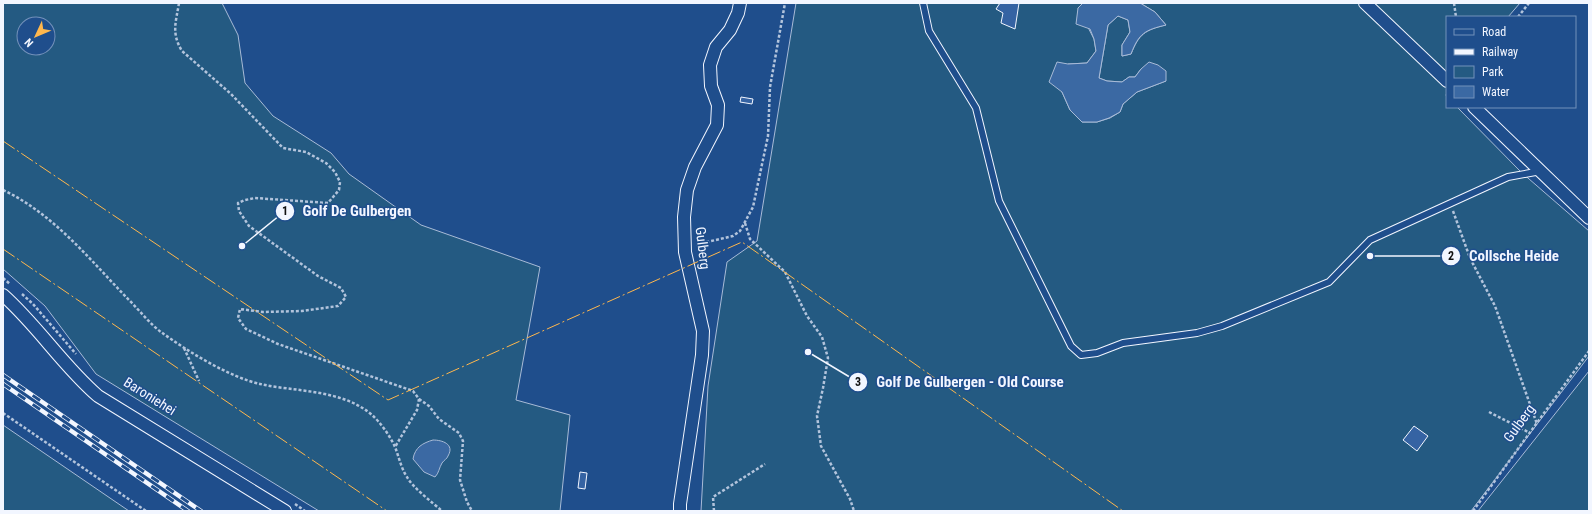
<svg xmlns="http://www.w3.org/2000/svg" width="1592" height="514" viewBox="0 0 1592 514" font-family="'Roboto Condensed',sans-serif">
<rect width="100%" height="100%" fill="#1f4e8c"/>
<g fill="#245a82" stroke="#a8bbd7" fill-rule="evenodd">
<path d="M3,3H222L238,35L245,83L273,116L331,153L349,174L421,225L540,267L516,400L570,415L560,511H319L96,374L45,306L3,269ZM24,24H48V48H24Z"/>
<path d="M796,3H1083L1078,8L1094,39L1096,51L1087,63L1068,64L1062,92L1070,110L1082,122H1097L1110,118L1120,112L1123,104L1137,92L1166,81L1141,69L1135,77H1129L1122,82L1107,81L1099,78L1108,25L1118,16L1128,20L1130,32L1122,45V56L1131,54C1139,34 1145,30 1166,25L1155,12L1140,3H1520L1508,17H1447V93L1446,95L1447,97V107H1457L1521,172L1589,231V356L1471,511H701L708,386L727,262L757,241Z"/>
<polygon points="1589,371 1589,511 1478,511"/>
<polygon points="3,425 129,511 3,511"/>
</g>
<g fill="#3b69a3" stroke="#a8bbd7">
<path d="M1083,3H1140L1155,12L1166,25C1145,30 1139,33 1131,54L1122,56V45L1130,32L1128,20L1118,16L1108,25L1099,78L1107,81L1122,82L1129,77H1135L1141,69L1149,62L1158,65L1166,71V81L1137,92L1123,104L1120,112L1109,118L1097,122H1082L1070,110L1062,92L1049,82L1057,62L1068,64L1087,63L1096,51L1094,39L1090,29L1076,24L1078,8Z"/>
<path d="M433,440C442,440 455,444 448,456C447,459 444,460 442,463C439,468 439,473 435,477L424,472L413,459C415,447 423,443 433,440Z"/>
</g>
<g fill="#3563a3" stroke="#f2f6ff">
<polygon points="1000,3 1019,3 1015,29 1001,23 1003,13 996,9"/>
<polygon points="741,97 753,99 752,104 740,102"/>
<polygon points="1414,426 1428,436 1417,451 1403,440"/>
<polygon points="580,472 587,473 585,489 578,488"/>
</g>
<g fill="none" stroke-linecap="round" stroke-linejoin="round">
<g stroke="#f2f6ff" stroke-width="8">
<polyline id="lane" points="923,3 929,31 976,108 999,201 1071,346 1081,355 1097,353 1123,343 1197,333 1222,326 1329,282 1370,240 1508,177 1541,171"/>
</g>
<g stroke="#f2f6ff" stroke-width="14">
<g id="street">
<polyline points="1365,3 1447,81"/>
<polyline points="1474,107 1589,218"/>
<path d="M3,295C38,326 63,366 98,396L285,511"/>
<polyline points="680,511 680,504 702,355 703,331 685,252 684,217 687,190 695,167 717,125 718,105 711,86 710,65 716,47 730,30 738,13 740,3"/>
</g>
</g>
<g stroke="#b3c4dc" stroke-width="2.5" stroke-dasharray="3 2" stroke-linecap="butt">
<path d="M179,3C176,22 171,33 182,51L231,94L283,148L306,152L326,163L335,172L340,182L339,190L328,203L255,198L245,200L238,203L239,211L249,226L318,276L341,288L346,297L338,306L302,311L263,312L240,309L238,318L246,329L278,344L413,391L419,399L417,410L395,447"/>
<polyline points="1454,3 1456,17"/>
<polyline points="1518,17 1529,3"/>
<path d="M3,190C54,214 91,261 129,300C140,311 150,324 161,332C187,351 229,377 260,384C296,392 342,389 372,415C381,423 390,436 395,447C399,457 401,468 407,477C413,488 432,502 442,511"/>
<polyline points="1453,211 1470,258 1495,306 1537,424"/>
<polyline points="745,223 750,239 785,272 807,316 822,337 828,358 823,388 817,416 821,446 850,499 854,511"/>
<polyline points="697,246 707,242 733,236 740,231 753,207 768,136 770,87 785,3"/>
<polyline points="3,278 10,284"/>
<polyline points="22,294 33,304 76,354"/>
<polyline points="184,348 199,381"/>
<polyline points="419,399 429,406 439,419 459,433 463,441 460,480 467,502 472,511"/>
<polyline points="1489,412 1530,433"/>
<polyline points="3,413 146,511"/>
<polyline points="295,504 305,511"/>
<polyline points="714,511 713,497 765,464"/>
<polyline points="1473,511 1589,351"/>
</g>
<use href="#lane" stroke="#1f4e8c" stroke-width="6"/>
<use href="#street" stroke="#1f4e8c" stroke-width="12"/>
<g stroke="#f2f6ff" stroke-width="4.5">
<g id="rail">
<polyline points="3,375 201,511"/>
<polyline points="3,384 188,511"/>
</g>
</g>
<use href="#rail" stroke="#1f4e8c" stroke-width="3" stroke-dasharray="9" stroke-linecap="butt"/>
<g stroke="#ffb74d" stroke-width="1" stroke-dasharray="14 3 2 3" stroke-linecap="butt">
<polyline points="3,141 388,400 742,242 1123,511"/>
<polyline points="3,249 387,511"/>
</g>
</g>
<g text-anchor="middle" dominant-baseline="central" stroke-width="3" stroke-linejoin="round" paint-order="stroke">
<g font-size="14" fill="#f2f6ff" stroke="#1f4e8c">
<text transform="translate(703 248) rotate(83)">Gulberg</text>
<text transform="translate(150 396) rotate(32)">Baroniehei</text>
<text transform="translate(1519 423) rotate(-54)">Gulberg</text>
</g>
</g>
<path fill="none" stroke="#f2f6ff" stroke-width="1.5" d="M242 246L285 211M1370 256L1451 256M808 352L858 382"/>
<g fill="#f2f6ff" stroke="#1f4e8c" stroke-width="1.5">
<circle cx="242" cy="246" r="4"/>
<circle cx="1370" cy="256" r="4"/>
<circle cx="808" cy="352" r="4"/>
<circle cx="285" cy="211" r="10"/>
<circle cx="1451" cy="256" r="10"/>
<circle cx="858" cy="382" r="10"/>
</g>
<g font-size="12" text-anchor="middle" font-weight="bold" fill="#111">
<text x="285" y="215">1</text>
<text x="1451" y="260">2</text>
<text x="858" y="386">3</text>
</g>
<g font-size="15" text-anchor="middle" font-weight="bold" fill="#f2f6ff" stroke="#1f4e8c" stroke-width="3" stroke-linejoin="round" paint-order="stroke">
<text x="357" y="216">Golf De Gulbergen</text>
<text x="1514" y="261">Collsche Heide</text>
<text x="970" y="387">Golf De Gulbergen - Old Course</text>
</g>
<rect width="1592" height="514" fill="none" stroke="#f2f6ff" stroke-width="8"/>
<rect x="1446" y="16" width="130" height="92" fill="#1f4e8c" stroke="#7391ba"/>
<rect x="1454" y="29" width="20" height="6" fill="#1f4e8c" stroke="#7391ba"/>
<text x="1482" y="36" font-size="12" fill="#f2f6ff">Road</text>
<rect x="1454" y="49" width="20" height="6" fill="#f2f6ff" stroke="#7391ba"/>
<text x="1482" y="56" font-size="12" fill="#f2f6ff">Railway</text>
<rect x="1454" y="66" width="20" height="12" fill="#245a82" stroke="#7391ba"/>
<text x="1482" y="76" font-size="12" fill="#f2f6ff">Park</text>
<rect x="1454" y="86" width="20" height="12" fill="#3b69a3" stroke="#7391ba"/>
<text x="1482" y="96" font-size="12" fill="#f2f6ff">Water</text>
<g transform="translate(36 36) rotate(226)"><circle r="19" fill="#1f4e8c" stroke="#7391ba"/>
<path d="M0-3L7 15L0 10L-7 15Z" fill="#ffb74d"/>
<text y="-6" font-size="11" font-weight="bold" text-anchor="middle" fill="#f2f6ff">N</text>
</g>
</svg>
